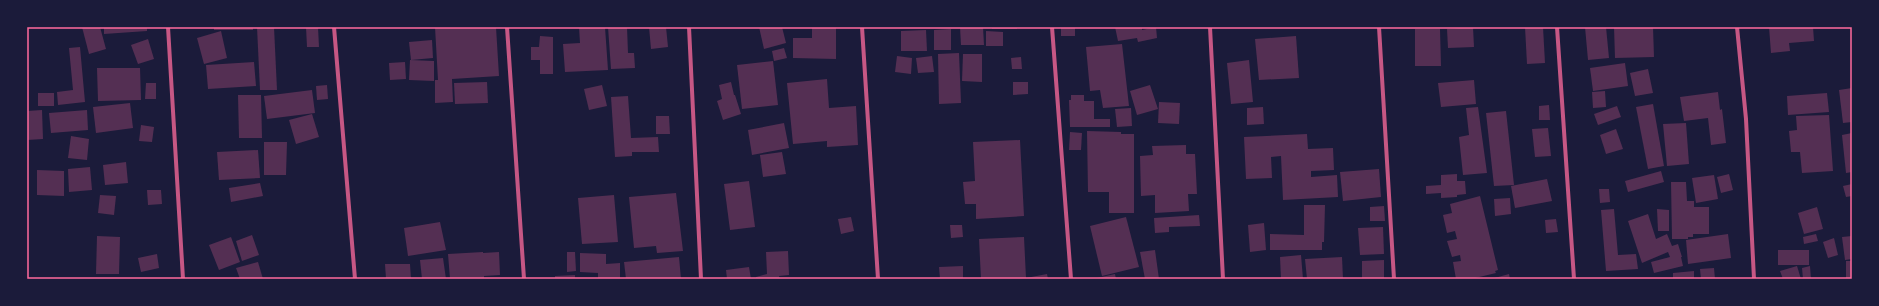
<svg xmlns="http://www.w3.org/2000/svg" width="1879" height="306" viewBox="0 0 1879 306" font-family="Overpass,sans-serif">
<rect width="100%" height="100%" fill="#1b1b3a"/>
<g fill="#542f53">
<polygon points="82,27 100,27 106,49 89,54"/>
<polygon points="104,27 147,27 147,31 104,34"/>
<rect x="214" y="27" width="39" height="3"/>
<polygon points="257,27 274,27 277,90 260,90"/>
<polygon points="306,27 318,27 319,47 307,47"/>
<polygon points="435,27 496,27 499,76 452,79 453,102 435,103 435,80 438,80"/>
<polygon points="579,27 605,27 608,70 565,72 563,44 580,43"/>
<polygon points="608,27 627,27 628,53 634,53 635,68 611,69"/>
<polygon points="649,27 666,27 668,47 651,49"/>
<polygon points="759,27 782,27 786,43 764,49"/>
<polygon points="812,27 836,27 836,59 793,58 793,38 812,38"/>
<polygon points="960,27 983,27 984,45 961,45"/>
<rect x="992" y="27" width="25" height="2"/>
<rect x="1061" y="27" width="14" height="9"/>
<polygon points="1115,27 1142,27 1142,30 1156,27 1157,38 1138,42 1137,38 1118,41"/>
<polygon points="1473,27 1474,47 1448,48 1447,29"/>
<polygon points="1525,27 1543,27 1545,63 1527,64"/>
<polygon points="1585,27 1606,27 1609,58 1588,60"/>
<polygon points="1614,27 1653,27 1654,57 1615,58"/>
<polygon points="1769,27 1813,27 1814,41 1789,43 1790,51 1771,53"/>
<polygon points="951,29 951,50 934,50 934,30"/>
<polygon points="1415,29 1440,29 1441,66 1415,66"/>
<polygon points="926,30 927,51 901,51 901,31"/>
<polygon points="221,31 227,58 204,64 197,38"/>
<polygon points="986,31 1003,32 1003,46 986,46"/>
<polygon points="540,36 553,37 553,74 540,74 540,60 531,60 531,47 539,47"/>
<polygon points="1296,36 1299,78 1259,80 1255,39"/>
<polygon points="148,39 154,59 138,64 131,45"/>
<polygon points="432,40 433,58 411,60 409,42"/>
<polygon points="1122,44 1129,106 1103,108 1100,90 1090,91 1086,47"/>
<polygon points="80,47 85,102 58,105 57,92 73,90 69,48"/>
<polygon points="784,48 787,58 774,61 772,51"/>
<polygon points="959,53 961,103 939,104 938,54"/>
<polygon points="963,54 982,54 982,82 962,81"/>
<polygon points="897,56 912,58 911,74 895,72"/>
<polygon points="932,56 934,72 918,73 916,58"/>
<polygon points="1021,57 1022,69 1012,69 1011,58"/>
<polygon points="410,60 434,61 434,81 409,80"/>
<polygon points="1249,60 1253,102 1231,104 1227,63"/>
<polygon points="773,61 778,105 742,109 737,65"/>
<polygon points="254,62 256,86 208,89 206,65"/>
<polygon points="405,62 406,79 390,80 389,63"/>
<polygon points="1625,63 1628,86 1593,91 1590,68"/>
<polygon points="97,68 140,68 141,100 98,101"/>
<polygon points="1648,69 1653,93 1635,96 1630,73"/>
<polygon points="827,79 829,108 856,106 858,145 827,147 827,141 793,144 787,83"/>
<polygon points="1474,80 1476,104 1441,107 1438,83"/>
<polygon points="487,82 488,103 455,104 454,83"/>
<polygon points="731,82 734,95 735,95 741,114 723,120 717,101 722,99 719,85"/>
<polygon points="1013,82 1028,82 1028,94 1013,95"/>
<polygon points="146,83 156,83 156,99 145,99"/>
<polygon points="327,85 328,99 317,100 316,86"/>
<polygon points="602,85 607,106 589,110 584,89"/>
<polygon points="1150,85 1158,109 1137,115 1130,91"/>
<polygon points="1852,88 1852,122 1843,123 1839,90"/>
<polygon points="312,90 315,113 267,119 264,96"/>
<polygon points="1605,91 1606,107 1593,108 1592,92"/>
<polygon points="1718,92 1720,110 1722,109 1726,143 1711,145 1708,118 1684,121 1680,97"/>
<rect x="38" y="93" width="16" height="13"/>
<polygon points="1827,93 1829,112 1788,115 1787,96"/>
<polygon points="238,95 261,95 262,138 239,138"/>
<polygon points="1071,95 1084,95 1084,101 1094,101 1094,119 1110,119 1110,127 1070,127 1069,100 1071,100"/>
<polygon points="628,96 631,138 658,137 659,152 632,152 632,156 615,157 611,97"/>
<polygon points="1159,102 1180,103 1179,124 1158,123"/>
<polygon points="130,103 133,128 96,133 93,107"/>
<polygon points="1653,104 1664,166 1648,169 1636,107"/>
<polygon points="1549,105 1550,120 1539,120 1539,106"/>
<polygon points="1617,106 1621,117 1598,125 1594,114"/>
<polygon points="1263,107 1264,124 1247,125 1247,108"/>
<polygon points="1478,107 1487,173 1463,175 1459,137 1469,135 1466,108"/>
<polygon points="1131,108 1132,126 1117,127 1115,109"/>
<polygon points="42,110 43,139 27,140 27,111"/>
<polygon points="87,110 88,130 51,133 49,113"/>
<polygon points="1506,111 1514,185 1494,186 1486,113"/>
<polygon points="312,114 319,137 296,144 289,120"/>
<polygon points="1829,115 1833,171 1802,173 1800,152 1791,152 1789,131 1797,130 1796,116"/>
<polygon points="656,116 669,116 670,134 656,134"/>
<polygon points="784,123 789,148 752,155 748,130"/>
<polygon points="1686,123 1689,164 1667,166 1663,124"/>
<polygon points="141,125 154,127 152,142 139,141"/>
<polygon points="1548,128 1551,156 1535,157 1532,129"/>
<polygon points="1616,129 1623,149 1606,154 1600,135"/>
<polygon points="1087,131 1121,132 1121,134 1134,134 1134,213 1109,213 1109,192 1088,192"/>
<polygon points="1070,132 1082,133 1081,150 1069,150"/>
<polygon points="1852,133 1852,172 1846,173 1842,135"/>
<polygon points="1307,134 1308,149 1333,148 1334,170 1311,171 1311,177 1337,175 1338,197 1283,200 1281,156 1271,157 1272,178 1246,179 1244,137"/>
<polygon points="71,136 89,139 87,160 68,158"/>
<polygon points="1020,140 1024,216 976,219 976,204 965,204 963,182 975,181 973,142"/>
<polygon points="264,142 287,142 286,175 264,175"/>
<polygon points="1186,145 1186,154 1195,154 1197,194 1188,194 1189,211 1155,213 1155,195 1141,196 1140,156 1153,155 1152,146"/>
<polygon points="258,150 260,178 219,180 217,152"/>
<polygon points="782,152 786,174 763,177 760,155"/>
<polygon points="126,162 128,183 105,185 103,165"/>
<polygon points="90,167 92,190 69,192 68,169"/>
<polygon points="1379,169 1381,197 1343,201 1340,172"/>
<polygon points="37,170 64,171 64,196 37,195"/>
<polygon points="1661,171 1664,182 1628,192 1625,181"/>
<polygon points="1457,174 1457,181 1465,181 1466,194 1457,195 1457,197 1441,198 1441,193 1426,194 1426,186 1441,185 1441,175"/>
<polygon points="1729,174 1733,190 1721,193 1717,177"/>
<polygon points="1714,175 1718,199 1696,203 1692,178"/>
<polygon points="1547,179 1552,201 1515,208 1511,186"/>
<polygon points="749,181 755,227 730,230 724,184"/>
<polygon points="1671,182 1686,182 1687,201 1694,201 1694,207 1709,207 1709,234 1693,234 1693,237 1688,237 1688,239 1672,239"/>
<polygon points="260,183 263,196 231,202 229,188"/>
<polygon points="1852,184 1852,196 1846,197 1843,186"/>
<polygon points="1599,189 1609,189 1610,202 1600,203"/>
<polygon points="147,190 161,190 162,204 148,205"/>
<polygon points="676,193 683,251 657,253 656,246 634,248 629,197"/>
<polygon points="100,195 116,196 114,215 98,213"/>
<polygon points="614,195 618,242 582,244 578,198"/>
<polygon points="1480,196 1498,270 1495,271 1496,273 1471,279 1456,279 1453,262 1461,261 1460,255 1452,257 1447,241 1457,239 1455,231 1447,233 1443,215 1452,213 1450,204"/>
<polygon points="1510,198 1511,214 1495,216 1494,199"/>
<polygon points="1304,205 1325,205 1324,242 1322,242 1322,250 1270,250 1270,234 1304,235"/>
<polygon points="1384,206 1385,221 1370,221 1370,207"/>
<polygon points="1817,207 1823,229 1804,234 1798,213"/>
<polygon points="1614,209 1618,255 1636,254 1638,269 1606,271 1601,210"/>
<polygon points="1657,209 1669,210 1669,231 1658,231"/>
<polygon points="1648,214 1656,239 1667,234 1672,246 1678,244 1682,257 1681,257 1683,266 1654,273 1651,262 1670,257 1668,252 1642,263 1628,221"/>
<polygon points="1199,215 1200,226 1169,227 1169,232 1155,233 1154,218"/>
<polygon points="851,217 854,231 841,234 838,219"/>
<polygon points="1126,217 1139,267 1102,276 1090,226"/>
<polygon points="1556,219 1558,232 1546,233 1545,220"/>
<polygon points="440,222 446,250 408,256 404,228"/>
<polygon points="1264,223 1266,250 1250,252 1248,225"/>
<polygon points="950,225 962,225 963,237 951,238"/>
<polygon points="1383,227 1384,254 1360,255 1358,228"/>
<polygon points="1728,234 1731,258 1688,264 1686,240"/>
<polygon points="1816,234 1818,241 1804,244 1803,237"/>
<polygon points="252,235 259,255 242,261 236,241"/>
<polygon points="97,236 120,237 119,274 96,274"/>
<polygon points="1852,236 1852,259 1845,260 1842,237"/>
<polygon points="231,237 240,262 219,270 209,245"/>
<polygon points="1024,237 1026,278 1047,274 1048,279 981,279 979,239"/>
<polygon points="1834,238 1838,255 1828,258 1823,242"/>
<polygon points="1155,250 1159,279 1145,279 1140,252"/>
<rect x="1778" y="250" width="31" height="15"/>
<polygon points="788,251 789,275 779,276 780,279 756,279 756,277 767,274 766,252"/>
<polygon points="483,252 483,253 499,252 500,275 484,276 484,279 450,279 448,254"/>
<polygon points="567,252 575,252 576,271 567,272"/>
<polygon points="580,253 606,254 606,264 620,263 620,279 598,279 598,273 580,272"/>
<polygon points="157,254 159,268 141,272 138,258"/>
<polygon points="1301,255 1303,279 1281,279 1280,257"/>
<polygon points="679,257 681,279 626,279 624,262"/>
<polygon points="1342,257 1343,279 1307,279 1305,259"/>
<polygon points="443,258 446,279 422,279 420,260"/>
<polygon points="1384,260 1384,279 1362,279 1362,261"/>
<rect x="1846" y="261" width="6" height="18"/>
<polygon points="258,262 263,279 240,279 236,268"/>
<polygon points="385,264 410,264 411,279 386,279"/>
<polygon points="963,266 963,279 940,279 939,267"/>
<polygon points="1797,266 1801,279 1783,279 1780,271"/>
<polygon points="1810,266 1811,279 1803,279 1802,268"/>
<polygon points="749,267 751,279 727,279 726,270"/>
<polygon points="1714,268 1715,279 1701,279 1700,269"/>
<polygon points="1694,271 1694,279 1673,279 1673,273"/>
<polygon points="1115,274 1116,279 1097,279 1097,278"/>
<polygon points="1509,274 1510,279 1491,279"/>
<polygon points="575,275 575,279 555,279 555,276"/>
</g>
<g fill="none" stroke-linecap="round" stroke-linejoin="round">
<g stroke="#c65784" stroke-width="4">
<polyline points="168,27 183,279"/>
<polyline points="334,27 355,279"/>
<polyline points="507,27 524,279"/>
<polyline points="689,27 701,279"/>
<polyline points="862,27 878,279"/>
<polyline points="1052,27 1071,279"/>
<polyline points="1210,27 1223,279"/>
<polyline points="1379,27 1394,279"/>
<polyline points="1557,27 1574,279"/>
<polyline points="1737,27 1746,119 1754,279"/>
</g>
</g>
<rect width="1879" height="306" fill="none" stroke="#1b1b3a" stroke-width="56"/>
<rect x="28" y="28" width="1823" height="250" fill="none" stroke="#ff6b9d" stroke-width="1.5"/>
</svg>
